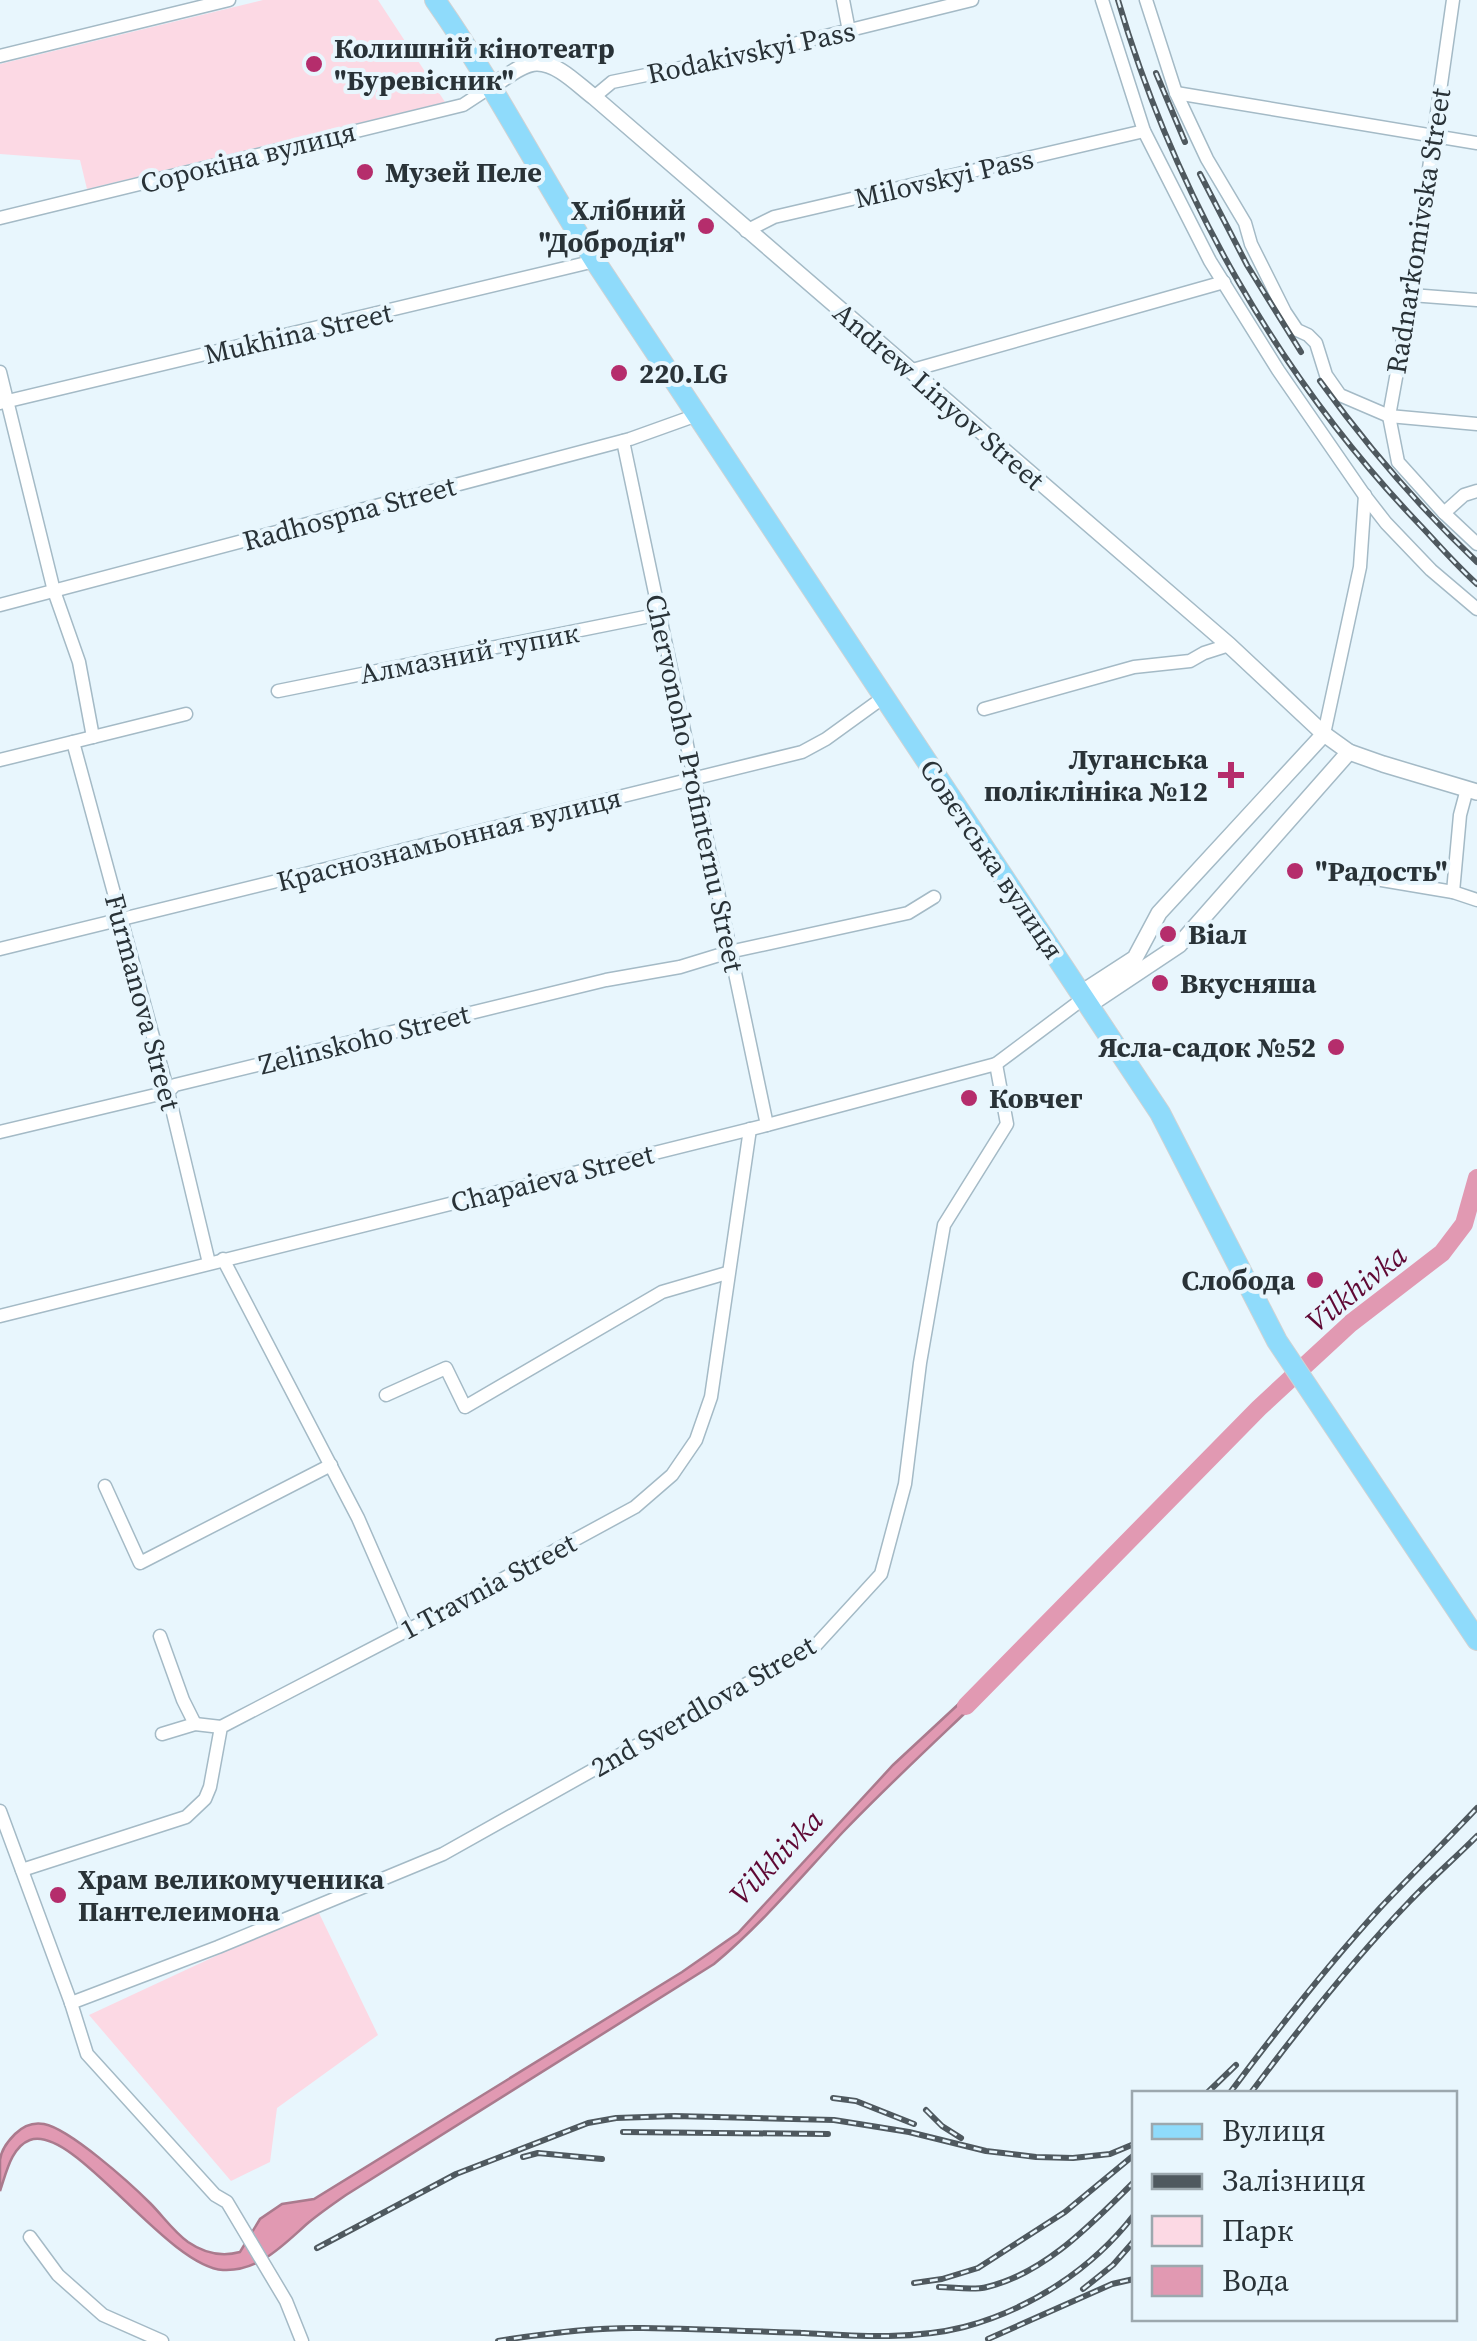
<svg xmlns="http://www.w3.org/2000/svg" width="1477" height="2341" viewBox="0 0 1477 2341" font-family="'Source Serif 4',serif">
<rect width="100%" height="100%" fill="#e8f6fd"/>
<g fill="#fcd9e4">
<polygon points="263,0 378,0 445,102 87,189 80,160 0,154 0,64"/>
<polygon points="317,1909 378,2035 277,2108 270,2162 231,2181 89,2015"/>
</g>
<path fill="#e199b2" stroke="#aa7a8d" stroke-width="2.5" d="M978,1686L986,1693C938,1739 889,1784 843,1832C801,1877 762,1924 714,1964L346,2195C333,2204 320,2213 308,2223C284,2244 259,2272 223,2270C166,2266 74,2124 30,2140C11,2147 6,2174 0,2191C0,2181 0,2170 0,2160C1,2150 8,2141 15,2134C23,2126 33,2122 44,2124C70,2129 130,2183 150,2203C163,2216 173,2231 188,2242C204,2253 222,2257 240,2252L260,2219L282,2204L314,2199L682,1972L738,1933L893,1765Z"/>
<g fill="none" stroke-linecap="round" stroke-linejoin="round">
<polyline stroke="#e199b2" stroke-width="18" points="966,1706 1259,1408 1351,1323 1442,1253 1464,1224 1477,1178"/>
<g stroke="#a4bac6" stroke-width="15">
<g id="minor">
<polyline points="843,0 849,31"/>
<polyline points="1102,0 1144,131 1210,261 1278,370 1365,496 1386,523 1431,570 1477,609"/>
<polyline points="1146,0 1176,93 1207,159 1245,223 1251,244 1285,312 1297,330 1308,335 1316,343 1326,375 1340,395 1389,416 1477,424"/>
<polyline points="1453,0 1411,295 1389,416 1398,462 1444,513 1477,544"/>
<polyline points="0,56 229,0"/>
<polyline points="1176,93 1477,143"/>
<polyline points="594,97 612,82 773,49 972,0"/>
<polyline points="0,218 463,105 492,86"/>
<polyline points="746,231 774,217 1144,131"/>
<polyline points="1411,295 1477,300"/>
<polyline points="909,371 1224,282"/>
<polyline points="0,372 54,591 79,662 93,737"/>
<polyline points="0,403 595,261"/>
<polyline points="623,441 767,1125"/>
<polyline points="1444,513 1464,495 1477,491"/>
<polyline points="0,605 630,439 697,415"/>
<polyline points="278,691 660,614"/>
<polyline points="984,709 1134,667 1190,661 1204,653 1229,645"/>
<polyline points="1324,734 1360,567 1365,495"/>
<polyline points="73,742 168,1092 209,1263"/>
<polyline points="0,760 186,714"/>
<polyline points="1334,872 1453,892 1477,900"/>
<polyline points="1453,892 1460,815 1467,789"/>
<polyline points="0,949 802,752 826,739 884,697"/>
<polyline points="0,1132 168,1092 175,1085 606,980 680,967 729,952 908,913 934,897"/>
<polyline points="223,1259 358,1518 407,1630"/>
<polyline points="0,1316 767,1125 996,1064 1084,998"/>
<polyline points="386,1395 446,1368 465,1407 662,1292 727,1273"/>
<polyline points="105,1486 140,1563 331,1465"/>
<polyline points="160,1636 183,1700 195,1724"/>
<polyline points="162,1734 195,1724 221,1727"/>
<polyline points="0,1811 71,2003 87,2054 215,2195 227,2202 286,2301 302,2341"/>
<polyline points="22,1870 186,1817 205,1799 210,1787 221,1727 429,1619 635,1507 672,1475 696,1440 711,1397 750,1129"/>
<polyline points="71,2003 218,1947 443,1854 816,1645 881,1574 905,1484 920,1363 944,1225 1007,1124 996,1064"/>
<polyline points="30,2237 58,2275 103,2315 162,2341"/>
</g>
</g>
<g stroke="#a4bac6" stroke-width="18">
<g id="tertiary">
<path d="M492,86C504,79 522,63 537,63C558,63 578,85 594,97L1229,645L1324,734L1349,752L1383,764L1477,792"/>
<polyline points="1081,993 1135,958 1159,913 1324,734"/>
<polyline points="1089,1005 1179,945 1349,752"/>
</g>
</g>
<g stroke="#d0d2d3" stroke-width="22">
<path id="primary" d="M435,0C494,84 540,175 595,261L1160,1113L1277,1341L1477,1640"/>
</g>
<use href="#minor" stroke="#fff" stroke-width="12"/>
<use href="#tertiary" stroke="#fff" stroke-width="15"/>
<use href="#primary" stroke="#8fdbfb" stroke-width="20"/>
<g stroke="#4f595f" stroke-width="6">
<g id="rail">
<path d="M1118,0C1175,195 1279,377 1419,524C1438,544 1456,565 1477,584"/>
<polyline points="1156,73 1185,142"/>
<polyline points="1200,174 1247,265 1301,352"/>
<path d="M1320,381C1367,446 1419,507 1477,562"/>
<polyline points="1206,2094 1236,2065"/>
<path d="M1229,2094C1277,2030 1326,1967 1380,1908C1412,1874 1445,1842 1477,1808"/>
<path d="M1250,2094C1300,2027 1352,1961 1410,1901C1431,1879 1455,1858 1477,1836"/>
<polyline points="833,2098 856,2101 914,2124"/>
<polyline points="926,2110 942,2126 961,2138"/>
<polyline points="623,2132 828,2134"/>
<polyline points="523,2157 538,2153 602,2159"/>
<polyline points="317,2248 456,2174 588,2123 616,2118 675,2116 834,2120 909,2132 986,2151 1036,2157 1073,2158 1110,2154 1134,2144"/>
<polyline points="914,2283 942,2279 978,2268 1065,2212 1134,2155"/>
<path d="M939,2287C954,2287 972,2291 987,2287C1046,2273 1093,2222 1134,2182"/>
<polyline points="1083,2289 1113,2265 1134,2241"/>
<polyline points="988,2339 1112,2284 1134,2279"/>
<path d="M498,2341C546,2333 594,2327 643,2328C697,2329 750,2331 804,2333C857,2336 913,2340 964,2327C1031,2309 1092,2269 1134,2215"/>
</g>
</g>
<use href="#rail" stroke="#e8f6fd" stroke-width="2.5" stroke-dasharray="8" stroke-linecap="butt"/>
</g>
<g fill="#b52d6c" stroke="#e8f6fd" stroke-width="4">
<circle cx="314" cy="64" r="10"/>
<circle cx="365" cy="172" r="10"/>
<circle cx="706" cy="226" r="10"/>
<circle cx="619" cy="373" r="10"/>
<path d="M1226 760h10v10h10v10h-10v10h-10v-10h-10v-10h10z"/>
<circle cx="1295" cy="871" r="10"/>
<circle cx="1168" cy="934" r="10"/>
<circle cx="1160" cy="983" r="10"/>
<circle cx="1336" cy="1047" r="10"/>
<circle cx="969" cy="1098" r="10"/>
<circle cx="1315" cy="1280" r="10"/>
<circle cx="58" cy="1895" r="10"/>
</g>
<g text-anchor="middle" dominant-baseline="central" stroke-width="8" stroke-linejoin="round" paint-order="stroke">
<g font-size="28" font-weight="bold" fill="#293237" stroke="#e8f6fd" text-anchor="start">
<text x="334" y="48">Колишній кінотеатр<tspan x="334" dy="32">"Буревісник"</tspan></text>
<text x="385" y="172">Музей Пеле</text>
<text x="686" y="210" text-anchor="end">Хлібний<tspan x="686" dy="32">"Добродія"</tspan></text>
<text x="639" y="373">220.LG</text>
<text x="1208" y="759" text-anchor="end">Луганська<tspan x="1208" dy="32">поліклініка №12</tspan></text>
<text x="1315" y="871">"Радость"</text>
<text x="1188" y="934">Віал</text>
<text x="1180" y="983">Вкусняша</text>
<text x="1316" y="1047" text-anchor="end">Ясла-садок №52</text>
<text x="989" y="1098">Ковчег</text>
<text x="1295" y="1280" text-anchor="end">Слобода</text>
<text x="78" y="1879">Храм великомученика<tspan x="78" dy="32">Пантелеимона</tspan></text>
</g>
<g font-size="28" fill="#293237" stroke="#e8f6fd">
<text transform="translate(751 52) rotate(-12)">Rodakivskyi Pass</text>
<text transform="translate(248 157) rotate(-14)">Сорокіна вулиця</text>
<text transform="translate(944 178) rotate(-13)">Milovskyi Pass</text>
<text transform="translate(1418 231) rotate(-81)">Radnarkomivska Street</text>
<text transform="translate(298 333) rotate(-13)">Mukhina Street</text>
<text transform="translate(939 396) rotate(41)">Andrew Linyov Street</text>
<text transform="translate(349 513) rotate(-15)">Radhospna Street</text>
<text transform="translate(469 653) rotate(-11)">Алмазний тупик</text>
<text transform="translate(695 783) rotate(78)">Chervonoho Profinternu Street</text>
<text transform="translate(449 839) rotate(-14)">Краснознамьонная вулиця</text>
<text transform="translate(992 859) rotate(56)">Совєтська вулиця</text>
<text transform="translate(143 1002) rotate(75)">Furmanova Street</text>
<text transform="translate(364 1039) rotate(-14)">Zelinskoho Street</text>
<text transform="translate(552 1178) rotate(-14)">Chapaieva Street</text>
<text transform="translate(488 1586) rotate(-28)">1 Travnia Street</text>
<text transform="translate(703 1706) rotate(-30)">2nd Sverdlova Street</text>
</g>
<g font-size="30" font-style="italic" fill="#5f0834" stroke="#e8f6fd">
<text transform="translate(1356 1288) rotate(-39)">Vilkhivka</text>
<text transform="translate(776 1857) rotate(-46)">Vilkhivka</text>
</g>
</g>
<rect x="1132" y="2091" width="325" height="230" fill="#e8f6fd" stroke="#9ca8ae" stroke-width="2.5"/>
<rect x="1152" y="2124" width="50" height="15" fill="#8fdbfb" stroke="#9ca8ae" stroke-width="2.5"/>
<text x="1222" y="2141" font-size="30" fill="#293237">Вулиця</text>
<rect x="1152" y="2174" width="50" height="15" fill="#4f595f" stroke="#9ca8ae" stroke-width="2.5"/>
<text x="1222" y="2191" font-size="30" fill="#293237">Залізниця</text>
<rect x="1152" y="2216" width="50" height="30" fill="#fcd9e4" stroke="#9ca8ae" stroke-width="2.5"/>
<text x="1222" y="2241" font-size="30" fill="#293237">Парк</text>
<rect x="1152" y="2266" width="50" height="30" fill="#e199b2" stroke="#9ca8ae" stroke-width="2.5"/>
<text x="1222" y="2291" font-size="30" fill="#293237">Вода</text>
</svg>
